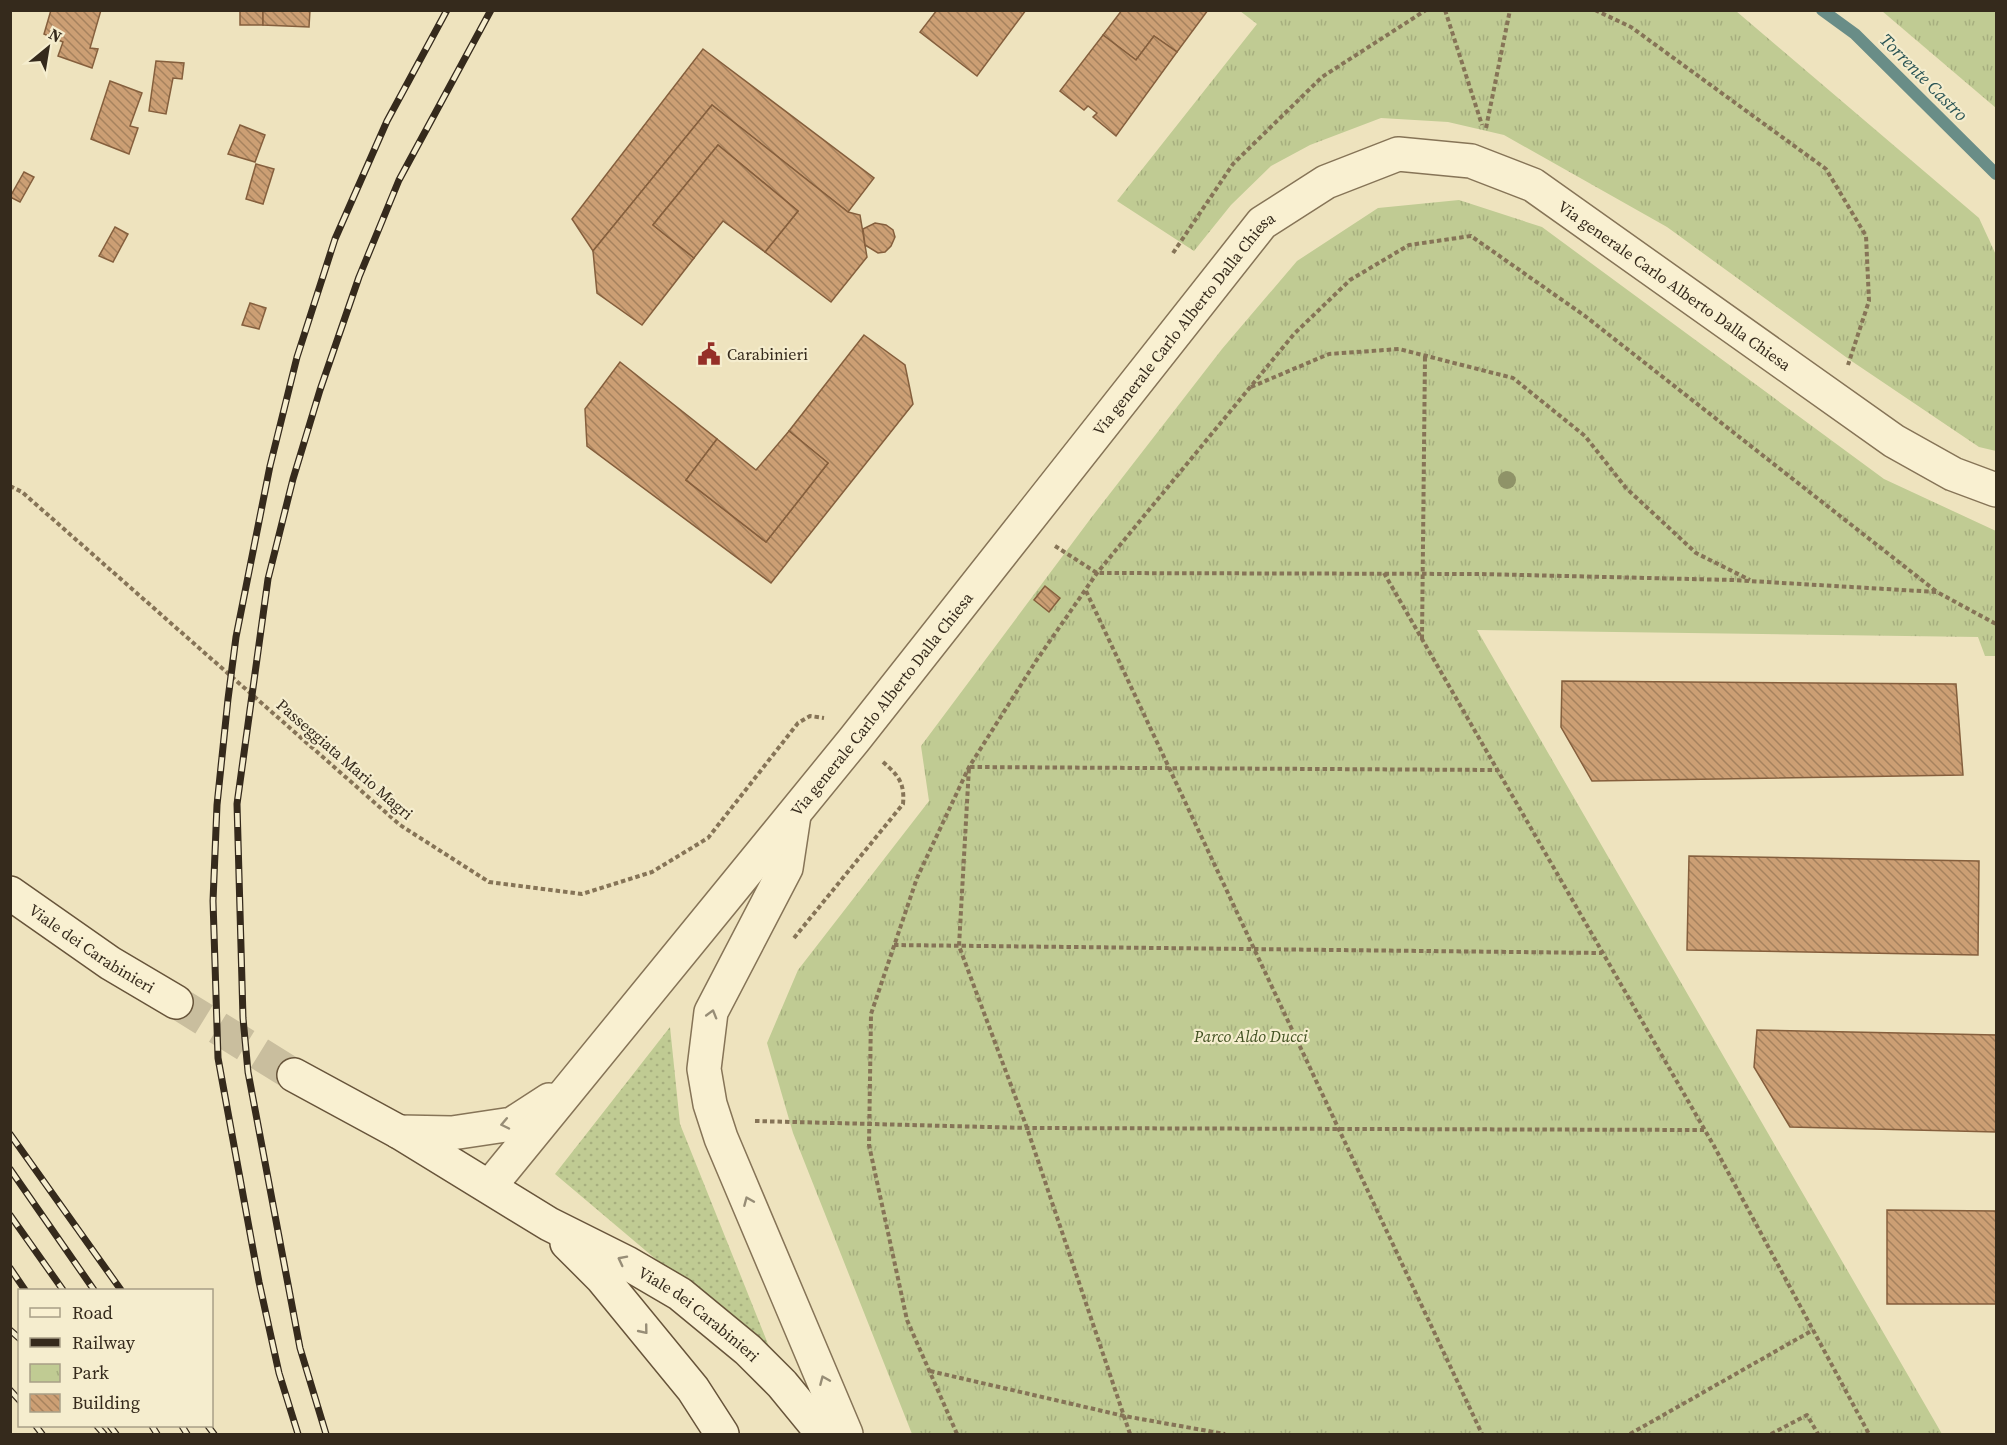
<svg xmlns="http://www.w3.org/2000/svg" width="2007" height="1445" viewBox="0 0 2007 1445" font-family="'Source Serif 4',serif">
<defs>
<pattern id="grass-dots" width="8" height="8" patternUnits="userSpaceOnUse" patternTransform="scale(1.5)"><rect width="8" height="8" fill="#c0cb93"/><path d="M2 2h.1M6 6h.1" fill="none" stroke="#a6ae7e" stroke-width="1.8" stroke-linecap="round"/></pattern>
<pattern id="park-tufts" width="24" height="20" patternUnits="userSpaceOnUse" patternTransform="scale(1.5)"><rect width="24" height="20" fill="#c0cb93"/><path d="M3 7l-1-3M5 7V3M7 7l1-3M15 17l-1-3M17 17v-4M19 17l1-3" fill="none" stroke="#a6ae7e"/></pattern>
<pattern id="building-back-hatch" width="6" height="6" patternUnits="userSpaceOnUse" patternTransform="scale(1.5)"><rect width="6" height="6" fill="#cc9f74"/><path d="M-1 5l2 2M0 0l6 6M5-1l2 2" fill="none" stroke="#a6825e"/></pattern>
</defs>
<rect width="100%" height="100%" fill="#eee3be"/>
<polygon fill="url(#grass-dots)" points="670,1027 680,1124 774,1359 555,1174"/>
<g fill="url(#park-tufts)">
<polygon points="1240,11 1736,11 1979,218 1996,255 1996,451 1979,447 1850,360 1667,227 1504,135 1448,122 1381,118 1310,145 1271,166 1231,205 1194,251 1117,201 1257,24"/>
<polygon points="1882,11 1996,11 1996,108"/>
<polygon points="1459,200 1542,227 1884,479 1996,531 1996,656 1985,656 1978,637 1477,630 1942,1434 912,1434 793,1133 767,1043 798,970 929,801 921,746 1091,518 1222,349 1297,261 1378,208"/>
</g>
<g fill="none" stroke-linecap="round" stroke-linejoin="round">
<polyline stroke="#698d87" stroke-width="12" points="1822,10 1855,34 1996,174"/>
</g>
<g fill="url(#building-back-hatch)" stroke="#855f3d" stroke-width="1.5">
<polygon points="51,10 101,10 90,48 98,49 92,68 58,56 63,42 44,34"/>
<rect x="240" y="10" width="23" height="15"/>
<polygon points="263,10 310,10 309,27 263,25"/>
<polygon points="937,10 1026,10 977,76 920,32"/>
<polygon points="1122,10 1208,10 1177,52 1154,36 1136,60 1103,35"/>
<polygon points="1103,35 1136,60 1154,36 1177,52 1116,136 1093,117 1097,113 1088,106 1084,110 1060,91"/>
<polygon points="703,49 874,178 848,212 712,105 593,251 572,219"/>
<polygon points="156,61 184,63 182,79 173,78 166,114 149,111"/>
<polygon points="110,81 142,93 130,126 138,128 129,154 91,139"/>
<polygon points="712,105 848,212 860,215 867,257 831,302 765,252 798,211 718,145 653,225 694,258 642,325 597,293 593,251"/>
<polygon points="240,125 265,135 255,162 228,154"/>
<polygon points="718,145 798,211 765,252 723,221 694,258 653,225"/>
<polygon points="256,164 274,169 263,204 246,199"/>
<polygon points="24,172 34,177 20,202 10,197"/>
<polygon points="875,223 886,225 893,230 895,237 891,246 885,252 878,253 865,245 863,229"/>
<polygon points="115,227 128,234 113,262 99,256"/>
<polygon points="250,303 266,308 259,329 242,325"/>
<polygon points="864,335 905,365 913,404 771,583 587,446 585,409 620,362 717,439 686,480 766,542 828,463 789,431"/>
<polygon points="789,431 828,463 766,542 686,480 717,439 756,470"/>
<polygon points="1045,586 1060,598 1049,612 1034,600"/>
<polygon points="1562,681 1956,684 1963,775 1592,781 1561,727"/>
<polygon points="1689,856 1979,861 1978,955 1687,950"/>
<polygon points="1757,1030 1996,1035 1996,1132 1790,1127 1754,1067"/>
<polygon points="1887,1210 1996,1211 1996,1304 1887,1304"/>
</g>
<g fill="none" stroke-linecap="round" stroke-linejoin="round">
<polyline stroke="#c9be9e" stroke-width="33" stroke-dasharray="33 16" stroke-linecap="butt" points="176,1002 294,1075"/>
<g stroke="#867457" stroke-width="36">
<g id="minor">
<polyline points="794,815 786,868 711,1012 704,1069 710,1104 721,1138 846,1434"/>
<polyline points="399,1132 452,1133 512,1124 549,1100"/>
<path id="s1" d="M490,1186L854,740L1262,223L1326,182L1398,154L1471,161L1533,185L1894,441L1953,474L1996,490"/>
</g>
</g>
<g stroke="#67543a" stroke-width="36">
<g id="secondary">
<path id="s2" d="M10,893L110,963L176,1002"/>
<path id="s3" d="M294,1075L399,1132L549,1224L627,1263L680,1294L748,1350L782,1384L823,1434"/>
<polyline points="567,1243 602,1278 693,1389 722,1434"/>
</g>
</g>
<g stroke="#867457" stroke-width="4" stroke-dasharray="4.5 3" stroke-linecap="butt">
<polyline points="1445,10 1482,125"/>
<polyline points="1595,10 1631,27 1826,169 1866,236 1869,301 1848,365"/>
<polyline points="1486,128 1510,10"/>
<polyline points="1173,253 1233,164 1322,77 1426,10"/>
<polyline points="1251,387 1329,354 1399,349 1513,378 1585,436 1626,488 1696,553 1750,580"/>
<polyline points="10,486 22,492 400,825 489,882 582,894 652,872 708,838 798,723 810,716 824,718"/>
<polyline points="1055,546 1097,573 1481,574 1732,580 1937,592 1996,624"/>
<polyline points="1384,573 1714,1146 1869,1434"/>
<polyline points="1086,591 1482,1434"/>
<polyline points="1422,639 1425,355"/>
<path d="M794,938L903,804C905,783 898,775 883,762"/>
<polyline points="894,945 1602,953"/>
<polyline points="755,1121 1027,1128 1704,1130"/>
<polyline points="930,1371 1124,1416 1225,1434"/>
<polyline points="957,1434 907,1320 869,1145 871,1014 917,878 969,767 1036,661 1097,573 1294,334 1350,280 1409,245 1471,236 1585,316 1937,592"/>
<polyline points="1130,1434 1027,1128 959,946 969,767 1497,770"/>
<polyline points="1630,1434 1813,1330"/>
<polyline points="1771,1434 1807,1415 1818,1434"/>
</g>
<use href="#minor" stroke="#f9f0d1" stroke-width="33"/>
<use href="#secondary" stroke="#f9f0d1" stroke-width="33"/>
<g stroke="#352a1c" stroke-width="7">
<g id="rail">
<polyline points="10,1134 121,1290"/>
<polyline points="10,1169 94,1290"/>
<polyline points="10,1215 63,1290"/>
<polyline points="10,1268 25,1290"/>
<polyline points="10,1330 20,1339"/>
<polyline points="10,1390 20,1401"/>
<polyline points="36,1426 42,1434"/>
<polyline points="97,1426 104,1434"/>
<polyline points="110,1426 116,1434"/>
<polyline points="152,1426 157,1434"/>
<polyline points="182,1426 187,1434"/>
<polyline points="208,1426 214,1434"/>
<polyline points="298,1434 279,1373 259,1282 218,1058 213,901 217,805 228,699 236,637 270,466 297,357 335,239 387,121 447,10"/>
<polyline points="326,1434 300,1348 248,1072 243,1018 237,804 268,579 293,479 320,390 359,277 399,180 491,10"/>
</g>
</g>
<use href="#rail" stroke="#f5edce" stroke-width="4.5" stroke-dasharray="14" stroke-linecap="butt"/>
</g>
<circle fill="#8f9368" cx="1507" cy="480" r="9"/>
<defs><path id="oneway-chevron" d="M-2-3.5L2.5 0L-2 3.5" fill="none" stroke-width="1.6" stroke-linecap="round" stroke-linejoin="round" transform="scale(1.5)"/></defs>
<g stroke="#978d76">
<use href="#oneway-chevron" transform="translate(712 1014) rotate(-74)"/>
<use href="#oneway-chevron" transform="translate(505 1124) rotate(168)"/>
<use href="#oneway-chevron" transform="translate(748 1201) rotate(-113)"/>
<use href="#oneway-chevron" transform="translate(622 1260) rotate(-153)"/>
<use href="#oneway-chevron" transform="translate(644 1330) rotate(51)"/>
<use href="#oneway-chevron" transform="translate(824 1380) rotate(-113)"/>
</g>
<defs>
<g id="civic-bare" transform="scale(1.8)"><path d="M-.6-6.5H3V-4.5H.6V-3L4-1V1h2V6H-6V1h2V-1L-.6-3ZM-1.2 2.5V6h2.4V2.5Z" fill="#952f27" stroke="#f5edce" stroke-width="2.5" paint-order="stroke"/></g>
</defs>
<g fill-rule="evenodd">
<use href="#civic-bare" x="709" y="354"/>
</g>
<g text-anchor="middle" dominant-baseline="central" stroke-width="4.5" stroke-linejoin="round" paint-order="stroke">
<g font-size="16" fill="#352a1c" stroke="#f5edce">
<text stroke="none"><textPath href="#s1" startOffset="1701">Via generale Carlo Alberto Dalla Chiesa</textPath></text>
<text stroke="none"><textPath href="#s1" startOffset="1107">Via generale Carlo Alberto Dalla Chiesa</textPath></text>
<text stroke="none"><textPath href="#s1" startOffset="621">Via generale Carlo Alberto Dalla Chiesa</textPath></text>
<text transform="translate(345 759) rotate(41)">Passeggiata Mario Magri</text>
<text stroke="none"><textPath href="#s2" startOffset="99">Viale dei Carabinieri</textPath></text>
<text stroke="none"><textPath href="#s3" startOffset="471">Viale dei Carabinieri</textPath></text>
</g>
<g font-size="16" fill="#352a1c" stroke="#f5edce" text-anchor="start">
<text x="727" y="354">Carabinieri</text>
</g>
<g font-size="16" font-style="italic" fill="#425222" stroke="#f5edce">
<text x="1251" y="1036">Parco Aldo Ducci</text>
</g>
<g font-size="18" font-style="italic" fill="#2b5555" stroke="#f5edce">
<text transform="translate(1924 77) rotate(45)">Torrente Castro</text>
</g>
</g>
<rect width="2007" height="1445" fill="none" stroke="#352a1c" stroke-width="24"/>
<rect x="18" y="1289" width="195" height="138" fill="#f5edce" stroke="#a89f87" stroke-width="1.5"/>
<rect x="30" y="1308" width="30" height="9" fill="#f9f0d1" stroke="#a89f87" stroke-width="1.5"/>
<text x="72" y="1319" font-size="18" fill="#352a1c">Road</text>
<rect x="30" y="1338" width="30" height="9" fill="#352a1c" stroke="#a89f87" stroke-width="1.5"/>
<text x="72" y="1349" font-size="18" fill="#352a1c">Railway</text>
<rect x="30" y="1364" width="30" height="18" fill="url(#park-tufts)" stroke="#a89f87" stroke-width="1.5"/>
<text x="72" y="1379" font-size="18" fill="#352a1c">Park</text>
<rect x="30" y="1394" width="30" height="18" fill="url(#building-back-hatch)" stroke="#a89f87" stroke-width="1.5"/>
<text x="72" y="1409" font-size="18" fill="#352a1c">Building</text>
<g transform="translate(48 48) rotate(30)" stroke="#f5edce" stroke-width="4.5" paint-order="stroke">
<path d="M0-4.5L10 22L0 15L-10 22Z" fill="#352a1c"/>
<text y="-9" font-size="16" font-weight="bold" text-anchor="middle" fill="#352a1c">N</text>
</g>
</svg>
